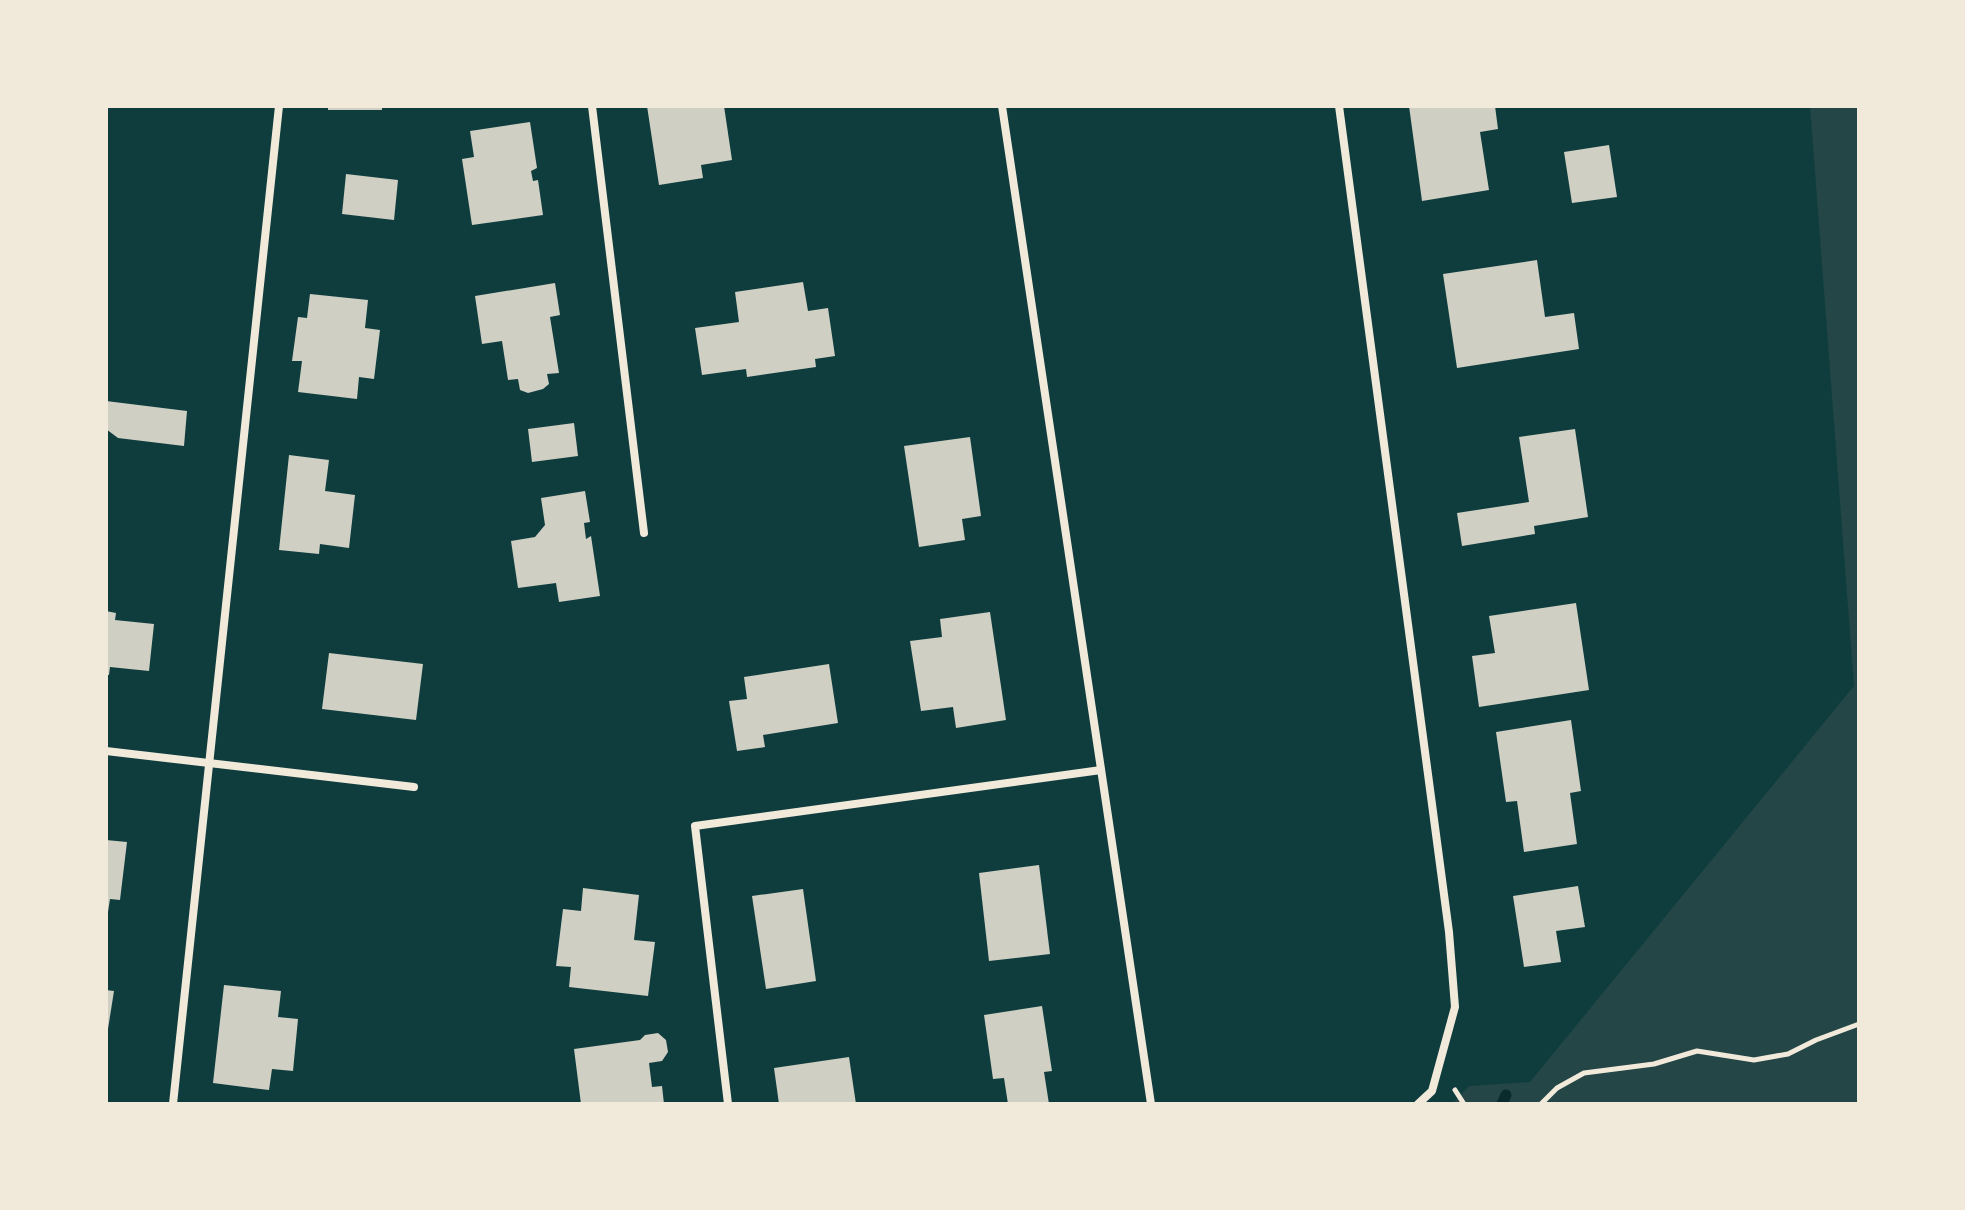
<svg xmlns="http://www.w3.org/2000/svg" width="1965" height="1210" viewBox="0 0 1965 1210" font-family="Bitter,serif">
<rect width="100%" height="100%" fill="#0f3d3e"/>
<polygon fill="#244646" points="1810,106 1859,106 1859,1104 1452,1104 1469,1086 1530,1082 1854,686"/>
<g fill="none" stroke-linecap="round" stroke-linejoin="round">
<polyline stroke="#0a2a2b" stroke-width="11" points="1502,1104 1506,1095"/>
</g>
<g fill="#cfcfc3">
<rect x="328" y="106" width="54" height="4"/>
<polygon points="647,106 724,106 732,160 701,165 703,178 659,185"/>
<polygon points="1409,106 1495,106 1498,129 1480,132 1489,190 1422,201"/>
<polygon points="530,122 537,168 531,171 533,181 538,180 543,215 472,225 462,159 474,157 470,131"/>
<polygon points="1609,145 1617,197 1572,203 1564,152"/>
<polygon points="346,174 398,180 394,220 342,214"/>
<polygon points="1537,260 1545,317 1574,313 1579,349 1457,368 1443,274"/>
<polygon points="803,282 808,311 828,308 835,356 815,359 816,367 747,377 746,369 702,375 695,328 739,322 735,292"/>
<polygon points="555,283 560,315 550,317 559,373 547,374 549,384 543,389 528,393 520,390 518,379 508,380 502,341 482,344 475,296"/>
<polygon points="310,294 368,300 365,328 380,330 374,379 359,377 357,399 298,392 302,361 292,361 298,317 307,318"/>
<polygon points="106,401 187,411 184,446 118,438 106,429"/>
<polygon points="574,423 578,456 532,462 528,429"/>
<polygon points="1575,429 1588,517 1534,526 1535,534 1462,546 1457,513 1529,502 1519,437"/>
<polygon points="970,437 981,516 962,519 965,540 919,547 904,446"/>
<polygon points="289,455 329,460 325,491 355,495 349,548 320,544 319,554 279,550"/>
<polygon points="585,491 590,522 584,523 586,539 591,536 600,596 559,602 556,583 518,588 511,541 535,537 545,525 541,498"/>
<polygon points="1576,603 1589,690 1479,707 1472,656 1495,653 1489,616"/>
<polygon points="106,611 116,613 115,620 154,624 149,671 110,667 109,675 106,675"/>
<polygon points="990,612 1006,720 956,728 953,707 921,711 910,641 942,637 940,619"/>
<polygon points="329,653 423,664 416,720 322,709"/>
<polygon points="829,664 838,723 763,735 765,747 737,751 729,701 747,699 744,677"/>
<polygon points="1571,720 1581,791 1570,793 1577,844 1524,852 1517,801 1506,802 1496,732"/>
<polygon points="106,840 127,842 120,900 110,899 108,912"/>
<polygon points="1039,865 1050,954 989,961 979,873"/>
<polygon points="1578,886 1585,927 1556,931 1561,962 1524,967 1513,896"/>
<polygon points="583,888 639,895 634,940 655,942 648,996 569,987 571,967 556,966 563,909 581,911"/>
<polygon points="803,889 816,981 766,989 752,896"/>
<polygon points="224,985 281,991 278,1017 298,1019 293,1071 272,1069 269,1090 213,1083"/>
<polygon points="106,990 114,991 108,1029 106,1029"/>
<polygon points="1042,1006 1052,1071 1044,1072 1049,1104 1008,1104 1004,1078 993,1079 984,1015"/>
<polygon points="658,1033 666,1040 668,1052 662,1061 649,1063 652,1087 662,1086 664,1104 581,1104 574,1049 640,1040 645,1035"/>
<polygon points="849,1057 856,1104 779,1104 774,1068"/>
</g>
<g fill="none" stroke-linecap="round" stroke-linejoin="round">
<g stroke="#f1e9da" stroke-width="5">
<polyline points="1455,1090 1464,1104"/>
<polyline points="1541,1104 1557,1088 1584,1073 1654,1064 1697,1051 1754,1060 1788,1054 1816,1040 1859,1024"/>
</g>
<g stroke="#f1e9da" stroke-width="8">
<polyline points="592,106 644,533"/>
<polyline points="1002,106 1151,1104"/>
<polyline points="1339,106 1449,932 1455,1007 1432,1091 1418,1104"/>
<polyline points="106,751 414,787"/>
<polyline points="173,1104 279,106"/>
<polyline points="728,1104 695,826 1101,770"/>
</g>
</g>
<rect width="1965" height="1210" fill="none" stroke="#f1e9da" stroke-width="216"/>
</svg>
